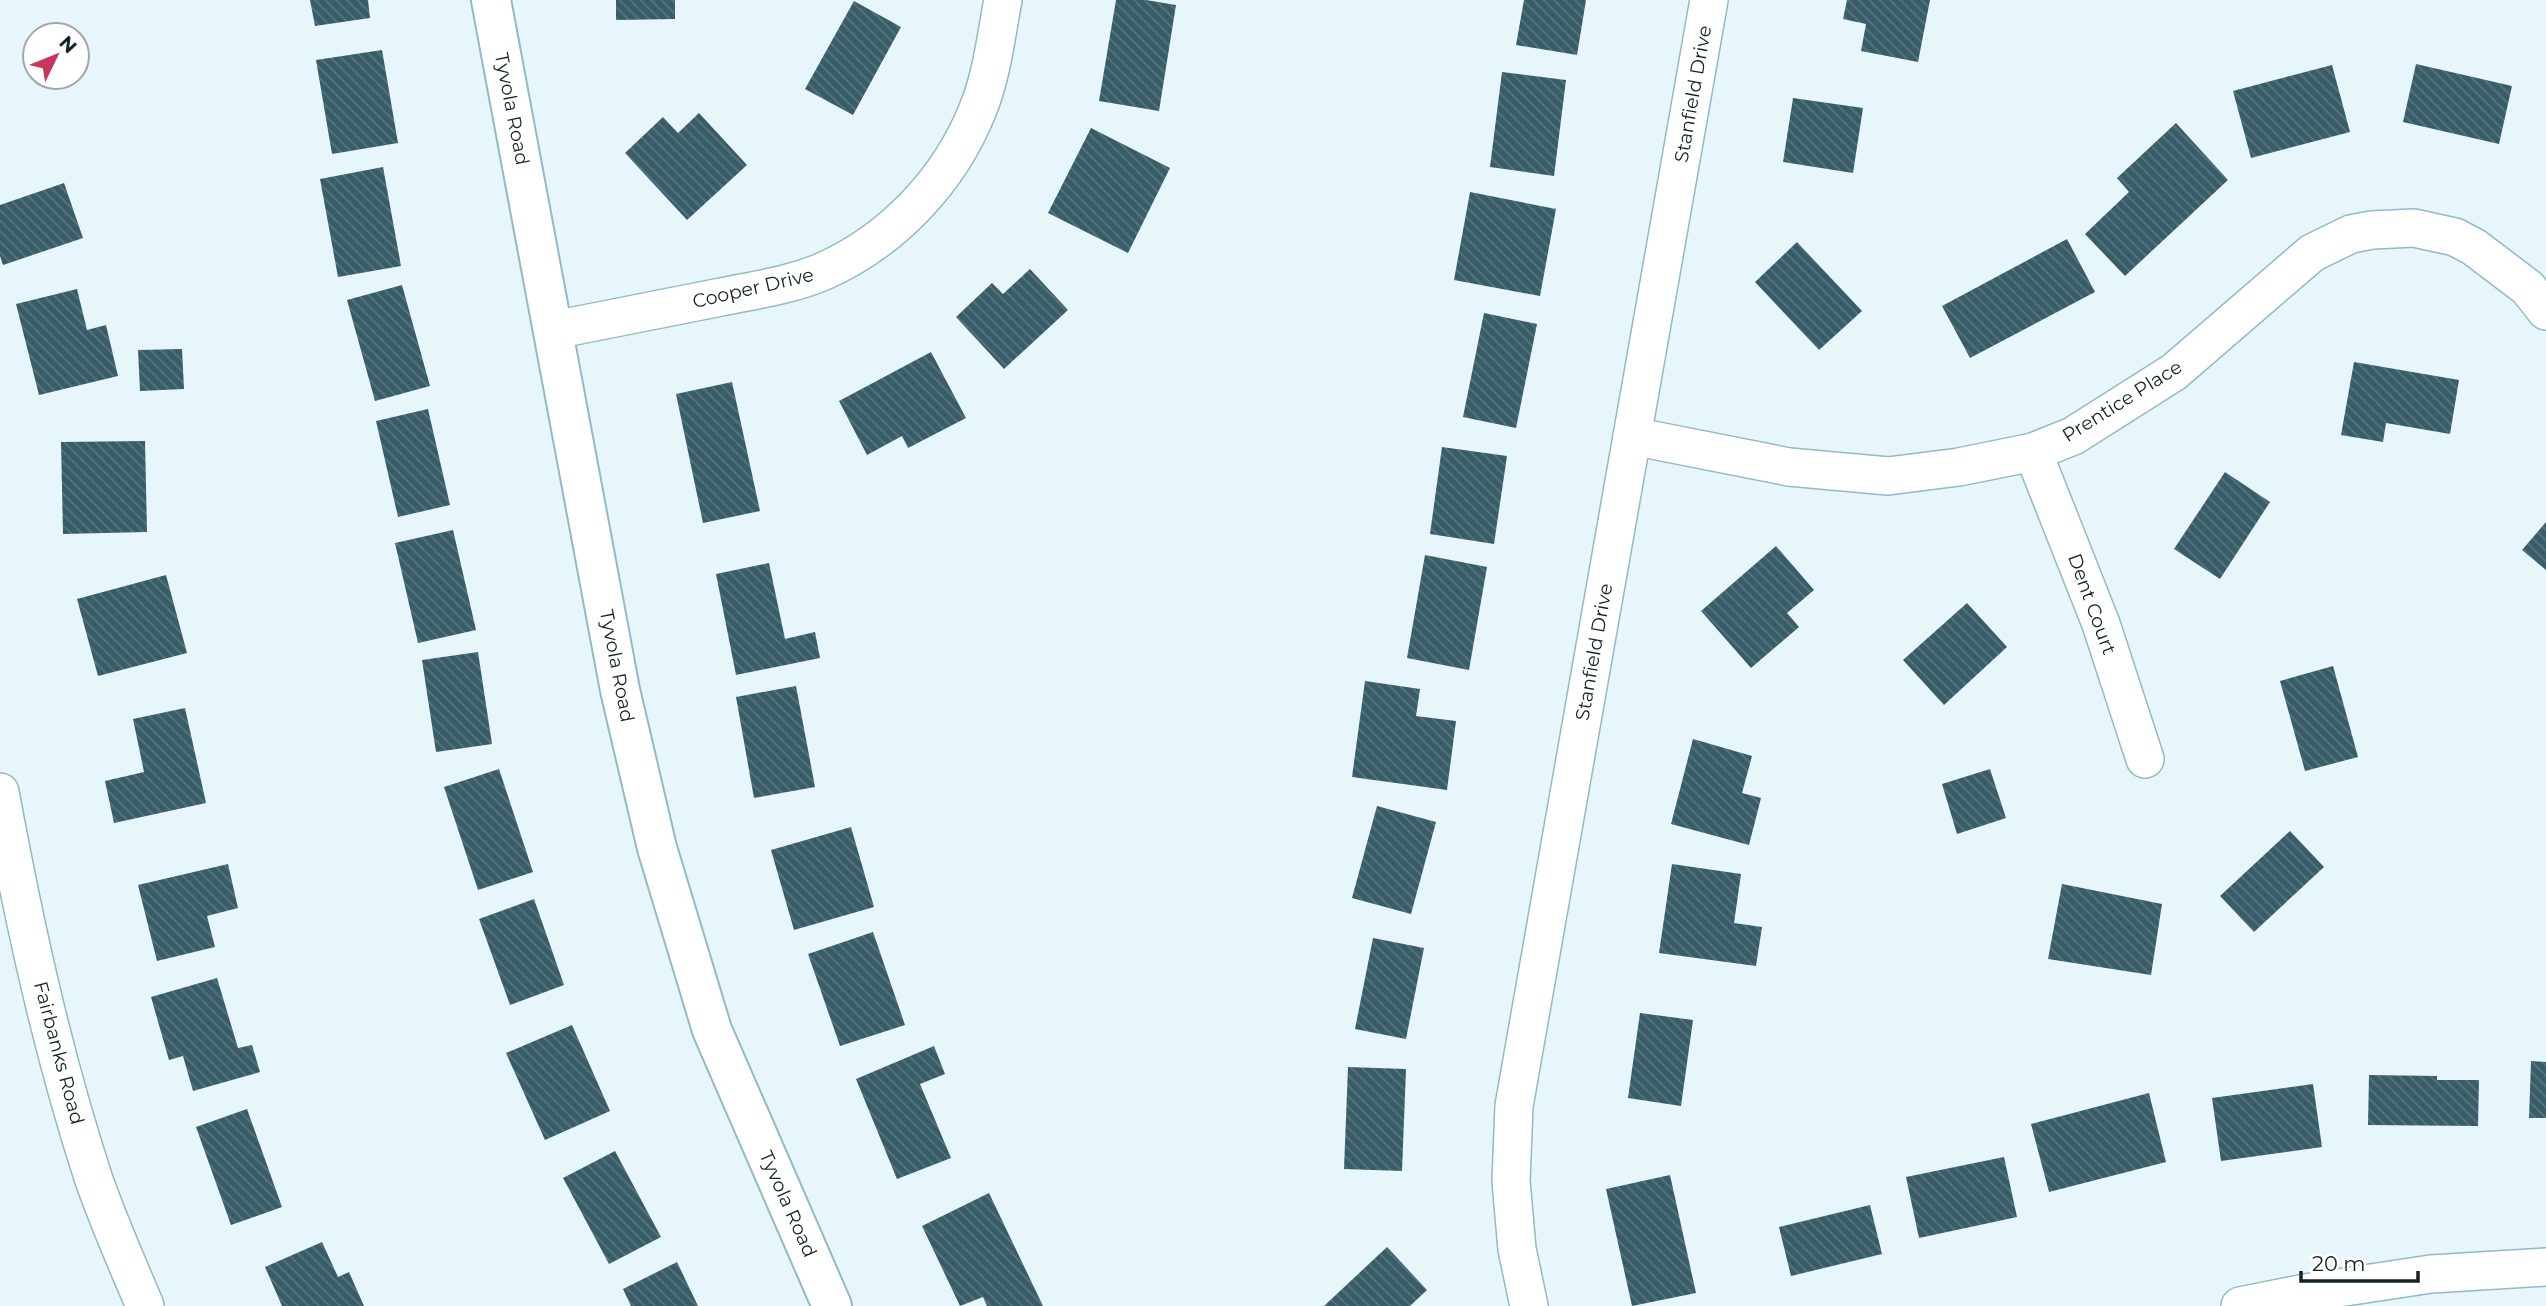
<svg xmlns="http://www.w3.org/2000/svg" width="2546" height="1306" viewBox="0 0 2546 1306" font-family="Montserrat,sans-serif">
<defs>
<pattern id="building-back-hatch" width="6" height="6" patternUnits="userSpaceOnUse" patternTransform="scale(1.75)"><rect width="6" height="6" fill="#385d69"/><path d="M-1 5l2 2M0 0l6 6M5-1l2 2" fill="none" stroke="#58757e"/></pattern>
</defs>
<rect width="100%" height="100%" fill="#e6f6fb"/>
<g fill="url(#building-back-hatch)">
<polygon points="310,0 368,0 370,18 315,26"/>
<polygon points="616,0 675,0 675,19 616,20"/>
<polygon points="1116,0 1146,0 1176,5 1159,111 1099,101"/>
<polygon points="1524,0 1586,0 1577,55 1516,45"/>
<polygon points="1847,0 1930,0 1918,62 1861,51 1866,24 1843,19"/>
<polygon points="854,1 901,27 853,115 805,89"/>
<polygon points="382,50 398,143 332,154 316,60"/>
<polygon points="2416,64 2512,86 2499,144 2403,122"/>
<polygon points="2332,65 2350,132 2251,158 2233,91"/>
<polygon points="1502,72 1566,80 1554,176 1490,167"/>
<polygon points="1793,98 1863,108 1853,173 1783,162"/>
<polygon points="699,113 747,165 687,220 625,153 663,117 678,133"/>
<polygon points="2176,123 2228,180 2125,276 2085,234 2129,192 2117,178"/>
<polygon points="1091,128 1170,168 1128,253 1048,213"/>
<polygon points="383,167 401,266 338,277 320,179"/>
<polygon points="64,183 83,238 3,265 0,256 0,205"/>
<polygon points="1470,192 1556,209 1540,296 1454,280"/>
<polygon points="2067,239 2095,292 1970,358 1942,306"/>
<polygon points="1797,242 1862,311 1819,350 1755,282"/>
<polygon points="1030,269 1068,310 1004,369 956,317 992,283 1003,294"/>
<polygon points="402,285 430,386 375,401 347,300"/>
<polygon points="77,289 87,330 106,325 118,376 39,395 16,304"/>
<polygon points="1484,313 1537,324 1516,428 1463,417"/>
<polygon points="182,349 184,389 140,391 138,350"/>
<polygon points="931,352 966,418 908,448 902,436 867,455 839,401"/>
<polygon points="2354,362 2459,380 2450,434 2386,423 2383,442 2341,435"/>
<polygon points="732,382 760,511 703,523 676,394"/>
<polygon points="428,409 450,505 398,517 376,421"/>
<polygon points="145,441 147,532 63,534 61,442"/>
<polygon points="1442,447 1507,456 1494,544 1430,534"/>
<polygon points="2225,472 2270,502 2220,579 2174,549"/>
<polygon points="2546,522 2546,570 2522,550"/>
<polygon points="453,530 476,630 418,643 395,543"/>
<polygon points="1776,546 1814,590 1787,613 1799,627 1751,668 1701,611"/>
<polygon points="1425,555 1487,567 1469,670 1407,658"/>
<polygon points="769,563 785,639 815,632 820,658 736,675 716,574"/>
<polygon points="166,575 187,653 98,676 77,599"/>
<polygon points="1967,603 2007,647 1944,705 1903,660"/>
<polygon points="478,652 492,744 436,752 422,660"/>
<polygon points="2333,666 2358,757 2305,771 2280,681"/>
<polygon points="1365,681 1420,689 1416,716 1456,721 1447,790 1352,777"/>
<polygon points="796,686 815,787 754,798 736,697"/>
<polygon points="185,708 206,803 114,823 105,781 144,772 133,719"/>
<polygon points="1693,739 1752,756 1742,793 1761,798 1749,845 1671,824"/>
<polygon points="499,769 533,872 478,890 444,787"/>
<polygon points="1990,769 2006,818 1957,834 1942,784"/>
<polygon points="1377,806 1436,822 1411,914 1352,898"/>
<polygon points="851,827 874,907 794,930 771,850"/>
<polygon points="2290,831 2324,867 2254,932 2220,896"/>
<polygon points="228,864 238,908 207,916 215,947 157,961 138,885"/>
<polygon points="1672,864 1741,874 1734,923 1762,927 1756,966 1659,953"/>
<polygon points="2062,884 2162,904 2151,975 2048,959"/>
<polygon points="534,899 564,985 510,1005 479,919"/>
<polygon points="873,932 905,1025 840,1046 808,954"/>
<polygon points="1373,938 1424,948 1406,1039 1355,1029"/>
<polygon points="217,978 238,1048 252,1045 260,1072 193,1091 183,1056 169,1060 151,997"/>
<polygon points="1640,1013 1693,1020 1681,1106 1628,1098"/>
<polygon points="572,1025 610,1111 545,1140 506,1053"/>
<polygon points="934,1046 945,1074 920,1084 951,1158 897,1179 856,1079"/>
<polygon points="2531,1061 2546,1062 2546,1118 2529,1118"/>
<polygon points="1348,1067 1406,1069 1402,1171 1344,1169"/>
<polygon points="2369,1075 2437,1076 2437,1080 2479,1080 2478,1126 2368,1125"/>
<polygon points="2313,1084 2322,1147 2221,1161 2212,1098"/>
<polygon points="2149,1093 2166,1162 2049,1192 2031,1124"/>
<polygon points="247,1109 282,1207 231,1225 196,1127"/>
<polygon points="615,1151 661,1237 609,1264 563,1178"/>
<polygon points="2004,1157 2017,1217 1919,1238 1906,1177"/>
<polygon points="1670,1175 1696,1293 1632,1306 1606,1189"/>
<polygon points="989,1193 1043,1306 987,1306 983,1297 960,1306 922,1226"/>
<polygon points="1870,1205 1882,1254 1791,1276 1779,1227"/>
<polygon points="322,1242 338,1277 349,1272 364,1306 282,1306 265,1267"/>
<polygon points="1387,1247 1427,1290 1410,1306 1324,1306"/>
<polygon points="677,1262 698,1306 631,1306 623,1289"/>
</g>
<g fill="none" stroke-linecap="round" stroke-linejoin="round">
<g stroke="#92bac6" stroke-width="40">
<g id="minor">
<path d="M554,330C610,319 665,308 721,297C755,290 792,285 824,271C893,240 950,180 978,109C992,75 996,36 1003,0"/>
<polyline points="1632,436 1789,467 1888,476 1959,467 2033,452 2073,436 2174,372 2312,253 2351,234 2372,230 2414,228 2455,237 2474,247 2528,288 2546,311"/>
<polyline points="2033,452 2101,624 2145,759"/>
<path d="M0,792C24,922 52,1051 93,1177C108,1221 127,1263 145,1306"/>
<polyline points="1529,1306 1517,1249 1511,1181 1514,1106 1709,0"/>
<polyline points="2240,1306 2305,1293 2431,1274 2546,1267"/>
</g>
</g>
<g stroke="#92bac6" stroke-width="42">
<polyline id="secondary" points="491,0 620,690 657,848 712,1030 832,1306"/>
</g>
<use href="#minor" stroke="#fff" stroke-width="37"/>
<use href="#secondary" stroke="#fff" stroke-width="38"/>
</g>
<g text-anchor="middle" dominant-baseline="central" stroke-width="7" stroke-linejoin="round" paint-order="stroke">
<g font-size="19" fill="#132227" stroke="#fff">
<text transform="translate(1693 94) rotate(-80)">Stanfield Drive</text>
<text transform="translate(512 109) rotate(79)">Tyvola Road</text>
<text transform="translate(753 288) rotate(-13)">Cooper Drive</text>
<text transform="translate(2122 401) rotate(-32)">Prentice Place</text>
<text transform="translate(2092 604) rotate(70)">Dent Court</text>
<text transform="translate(1594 652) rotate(-80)">Stanfield Drive</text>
<text transform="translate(617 666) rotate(79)">Tyvola Road</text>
<text transform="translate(59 1053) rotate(75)">Fairbanks Road</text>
<text transform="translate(788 1204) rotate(66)">Tyvola Road</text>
</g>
</g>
<g transform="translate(56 56) rotate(47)"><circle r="33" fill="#ffffff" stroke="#a1a7a9" stroke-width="2"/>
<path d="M0-5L12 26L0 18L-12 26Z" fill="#c6375e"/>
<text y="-10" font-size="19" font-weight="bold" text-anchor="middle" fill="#132227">N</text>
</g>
<path d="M2301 1271v10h117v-10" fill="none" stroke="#132227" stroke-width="3.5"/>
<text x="2312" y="1271" font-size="21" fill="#132227" stroke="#ffffff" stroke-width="5" paint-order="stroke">20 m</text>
</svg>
